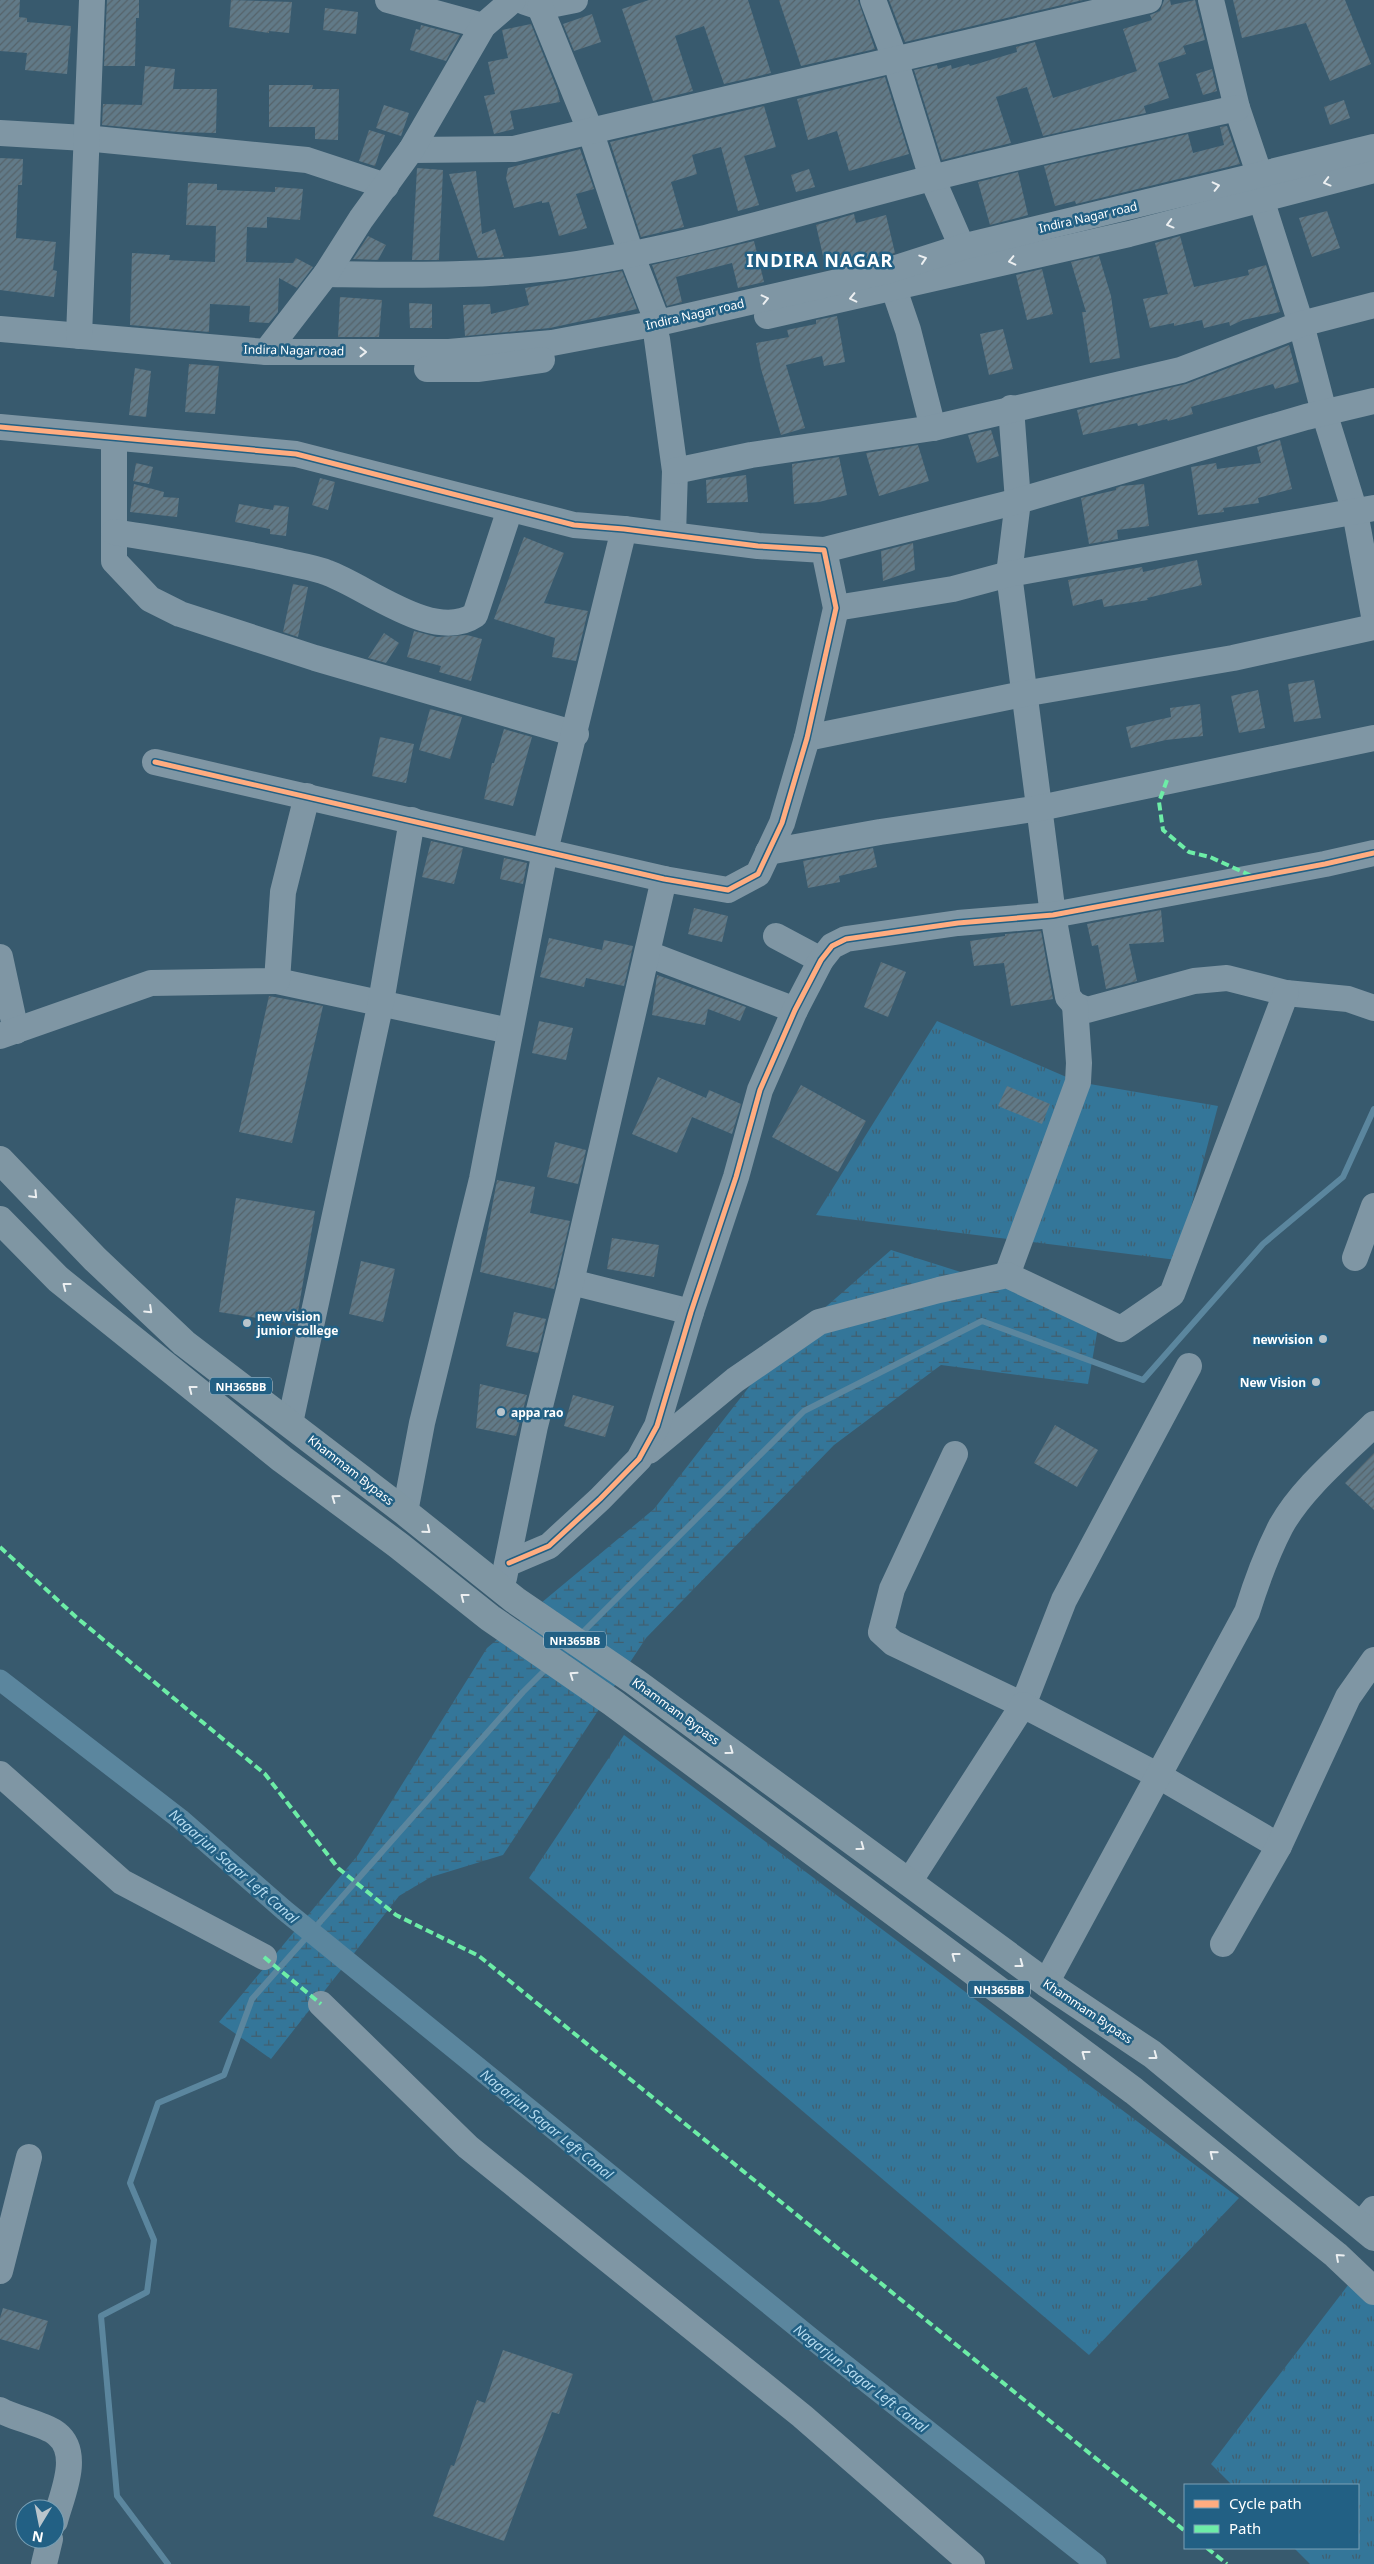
<svg xmlns="http://www.w3.org/2000/svg" width="1374" height="2564" viewBox="0 0 1374 2564" font-family="'Noto Sans',sans-serif">
<defs>
<pattern id="grass-tufts" width="24" height="20" patternUnits="userSpaceOnUse" patternTransform="scale(1.25)"><rect width="24" height="20" fill="#347699"/><path d="M3 7l-1-3M5 7V3M7 7l1-3M15 17l-1-3M17 17v-4M19 17l1-3" fill="none" stroke="#415f6f"/></pattern>
<pattern id="wetland-marsh" width="20" height="14" patternUnits="userSpaceOnUse" patternTransform="scale(1.25)"><rect width="20" height="14" fill="#347699"/><path d="M1 5h8M5 5V1M11 12h8M15 12V8" fill="none" stroke="#415f6f"/></pattern>
<pattern id="building-hatch" width="6" height="6" patternUnits="userSpaceOnUse" patternTransform="scale(1.25)"><rect width="6" height="6" fill="#617a88"/><path d="M-1 1l2-2M0 6l6-6M5 7l2-2" fill="none" stroke="#56636a"/></pattern>
</defs>
<rect width="100%" height="100%" fill="#385a6e"/>
<g fill="url(#grass-tufts)">
<polygon points="937,1021 1078,1082 1218,1106 1177,1260 816,1215"/>
<polygon points="624,1735 1239,2198 1089,2355 529,1878"/>
<polygon points="1355,2276 1374,2298 1374,2564 1310,2564 1294,2548 1358,2548 1358,2485 1232,2485 1211,2464"/>
</g>
<polygon fill="url(#wetland-marsh)" points="891,1250 1100,1316 1088,1384 941,1365 834,1445 646,1638 503,1855 431,1877 399,1896 271,2059 219,2022 358,1855 487,1648 654,1509 781,1346"/>
<g fill="none" stroke-linecap="round" stroke-linejoin="round">
<g stroke="#5b869e" stroke-width="6">
<polyline points="579,1636 804,1411 982,1321 1143,1380 1263,1244 1343,1177 1374,1109"/>
<polyline points="168,2564 117,2496 101,2316 147,2292 154,2240 130,2183 158,2103 224,2075 252,1999 523,1692 549,1666"/>
</g>
<polyline stroke="#5b869e" stroke-width="21" points="0,1680 180,1819 284,1910 812,2339 1096,2564"/>
</g>
<g fill="url(#building-hatch)">
<polygon points="0,0 20,0 19,17 27,18 27,22 71,26 67,74 25,70 27,53 0,51"/>
<polygon points="107,0 139,0 139,18 136,18 135,66 104,66"/>
<polygon points="231,0 292,2 289,33 269,31 269,33 229,27"/>
<polygon points="649,0 748,0 771,73 724,84 704,26 675,36 693,91 653,101 622,9"/>
<polygon points="779,0 858,0 875,49 801,66"/>
<polygon points="889,0 1083,0 905,42"/>
<polygon points="1164,0 1170,0 1171,5 1195,0 1205,40 1183,46 1186,54 1158,63 1169,98 1144,106 1146,113 1043,136 1027,87 996,97 1011,143 942,160 914,70 937,65 938,69 951,65 952,69 969,64 970,66 1017,52 1016,47 1035,42 1053,98 1137,71 1123,29 1152,20 1150,15 1160,11"/>
<polygon points="1233,0 1345,0 1371,64 1330,81 1306,23 1242,38"/>
<polygon points="325,8 358,12 356,34 323,30"/>
<polygon points="592,14 601,42 574,51 563,24"/>
<polygon points="531,24 557,89 560,102 510,111 514,129 494,134 484,96 495,94 488,62 508,58 502,30"/>
<polygon points="421,25 460,35 446,61 410,50 416,29 420,30"/>
<polygon points="145,66 175,69 173,89 217,89 216,133 178,132 102,125 103,104 142,105"/>
<polygon points="1212,69 1217,91 1203,95 1196,74"/>
<polygon points="885,77 909,154 849,171 837,131 808,140 797,99"/>
<polygon points="269,85 313,85 312,89 339,89 338,140 315,139 315,127 269,127"/>
<polygon points="1344,100 1350,118 1330,125 1324,107"/>
<polygon points="384,105 409,113 401,136 376,128"/>
<polygon points="764,106 776,147 744,156 759,205 738,211 721,147 692,155 697,174 671,182 684,227 641,237 610,142"/>
<polygon points="1227,126 1240,164 1076,204 1075,201 1055,206 1044,166 1188,134 1193,153 1224,145 1220,127"/>
<polygon points="369,130 385,135 375,166 359,161"/>
<polygon points="580,149 594,189 576,194 587,228 559,236 549,202 542,203 542,201 514,208 506,178 508,168"/>
<polygon points="0,158 23,159 22,185 18,185 16,238 56,242 53,270 57,271 54,297 0,290"/>
<polygon points="417,168 443,170 439,260 412,260"/>
<polygon points="809,169 815,187 796,192 791,175"/>
<polygon points="476,171 482,234 495,229 504,257 478,258 449,174"/>
<polygon points="1018,172 1028,215 990,225 978,182"/>
<polygon points="188,183 217,184 217,190 275,192 275,187 303,189 300,220 267,217 267,228 247,227 246,262 293,263 296,258 313,267 297,288 279,278 278,312 269,323 249,322 250,306 210,304 209,332 130,325 132,253 170,255 169,260 215,262 216,226 186,225"/>
<polygon points="1327,211 1340,248 1312,257 1299,218"/>
<polygon points="854,214 856,223 886,215 895,253 826,269 816,225"/>
<polygon points="368,236 386,245 378,260 353,259"/>
<polygon points="1180,236 1194,287 1249,275 1248,270 1266,265 1280,312 1243,320 1230,326 1229,322 1204,328 1202,320 1174,326 1174,323 1150,328 1143,299 1168,294 1155,243"/>
<polygon points="754,241 764,282 738,288 732,263 676,277 682,302 667,306 652,265"/>
<polygon points="1099,256 1111,296 1120,358 1090,363 1082,312 1086,312 1071,262"/>
<polygon points="1042,269 1053,314 1027,320 1016,275"/>
<polygon points="622,271 637,309 550,328 465,336 463,305 490,304 491,314 529,305 525,288"/>
<polygon points="340,297 382,300 379,337 338,337"/>
<polygon points="409,303 432,304 432,328 410,328"/>
<polygon points="837,316 845,362 824,366 822,356 786,365 805,428 781,435 761,369 756,343 789,337 787,330 816,324 816,320"/>
<polygon points="1003,329 1013,369 989,375 980,334"/>
<polygon points="1289,345 1299,382 1275,389 1273,384 1191,407 1193,414 1168,421 1167,419 1138,426 1137,423 1083,435 1077,410 1186,384"/>
<polygon points="189,364 219,366 215,414 185,412"/>
<polygon points="135,368 151,371 146,417 129,415"/>
<polygon points="991,430 999,456 977,463 968,435"/>
<polygon points="1280,440 1292,489 1258,498 1259,503 1223,508 1224,512 1198,515 1191,467 1216,463 1217,469 1261,463 1257,447"/>
<polygon points="918,445 929,481 879,496 866,453"/>
<polygon points="839,457 847,495 819,502 794,504 792,464"/>
<polygon points="136,463 153,467 149,484 133,481"/>
<polygon points="746,475 748,502 707,503 706,480"/>
<polygon points="320,478 335,482 328,510 312,505"/>
<polygon points="134,484 164,492 163,497 179,498 177,517 130,512"/>
<polygon points="1144,484 1149,526 1117,530 1118,539 1089,544 1081,498 1116,490 1116,488 1121,486"/>
<polygon points="239,504 273,510 274,505 289,507 286,536 270,534 270,529 235,522"/>
<polygon points="524,537 564,553 544,603 588,611 576,661 552,657 555,638 494,619"/>
<polygon points="913,543 915,570 883,581 881,551"/>
<polygon points="1197,560 1202,585 1147,598 1148,600 1104,607 1102,599 1073,606 1068,580 1142,567 1143,572"/>
<polygon points="293,584 308,587 298,637 283,632"/>
<polygon points="414,631 437,637 467,635 482,639 471,681 439,672 441,666 407,657"/>
<polygon points="384,633 399,643 386,663 368,658"/>
<polygon points="1314,680 1321,718 1294,722 1288,684"/>
<polygon points="1258,690 1265,728 1239,733 1231,696"/>
<polygon points="1200,704 1203,736 1166,740 1131,748 1126,727 1171,717 1170,708"/>
<polygon points="430,709 462,717 450,759 419,750"/>
<polygon points="504,729 532,737 513,806 484,799 492,763 494,763"/>
<polygon points="380,737 414,744 406,783 372,776"/>
<polygon points="431,841 463,848 454,884 422,877"/>
<polygon points="873,848 877,867 839,876 840,882 808,888 803,861"/>
<polygon points="504,858 527,863 523,884 500,879"/>
<polygon points="694,908 728,916 722,942 688,934"/>
<polygon points="1161,910 1164,942 1129,944 1137,981 1106,989 1098,945 1092,946 1087,924"/>
<polygon points="1041,931 1053,999 1011,1006 1004,963 974,966 970,941 1005,936 1005,934"/>
<polygon points="549,938 602,950 604,940 633,946 624,986 586,978 584,987 540,977"/>
<polygon points="881,962 906,972 888,1017 864,1007"/>
<polygon points="657,975 746,1007 740,1021 708,1009 705,1025 652,1015"/>
<polygon points="269,996 323,1006 292,1143 239,1132"/>
<polygon points="539,1021 573,1028 566,1060 532,1053"/>
<polygon points="658,1077 706,1098 709,1090 741,1104 732,1134 692,1117 677,1153 632,1134"/>
<polygon points="801,1085 866,1121 838,1172 772,1137"/>
<polygon points="1007,1086 1050,1104 1042,1124 998,1106"/>
<polygon points="555,1142 586,1150 578,1184 547,1177"/>
<polygon points="497,1180 535,1187 530,1213 570,1221 554,1289 480,1272"/>
<polygon points="236,1198 315,1211 296,1324 219,1312"/>
<polygon points="612,1238 659,1245 654,1277 607,1269"/>
<polygon points="361,1261 395,1269 383,1322 349,1314"/>
<polygon points="514,1312 546,1319 538,1353 506,1346"/>
<polygon points="480,1384 527,1395 516,1436 476,1428"/>
<polygon points="573,1395 614,1406 605,1437 564,1426"/>
<polygon points="1055,1425 1098,1450 1077,1487 1034,1463"/>
<polygon points="1374,1453 1374,1510 1345,1483"/>
<polygon points="3,2308 48,2321 39,2350 0,2339 0,2318"/>
<polygon points="503,2350 573,2374 559,2414 552,2412 504,2541 433,2516 451,2465 454,2466 477,2400 485,2403"/>
</g>
<g fill="none" stroke-linecap="round" stroke-linejoin="round">
<g stroke="#7f96a4" stroke-width="26">
<polyline points="388,0 483,26"/>
<polyline points="873,0 895,59 932,178 962,247"/>
<polyline points="1211,0 1237,108 1260,176"/>
<polyline points="525,2 540,7 575,0"/>
<polyline points="540,7 590,130 631,254 658,323"/>
<polyline points="0,133 85,138 307,160 386,186"/>
<polyline points="411,150 514,149 1149,0"/>
<polyline points="1261,199 1301,324 1324,412 1355,512 1374,616"/>
<path d="M326,274C405,275 485,277 564,266C689,248 810,209 932,178C1033,152 1135,131 1237,108"/>
<polyline points="894,289 908,330 933,428"/>
<polyline points="767,316 1129,234 1374,170"/>
<polyline points="0,329 266,352 449,352 552,343 658,323 890,270 962,247 1374,147"/>
<polyline points="79,336 92,0"/>
<polyline points="657,339 675,471 673,535"/>
<polyline points="266,352 326,274 361,219 411,150 483,26 513,0"/>
<polyline points="427,369 479,369 542,360"/>
<polyline points="1011,408 1018,501 1009,574 1053,915 1068,997 1075,1005 1087,1010 1194,981 1227,978 1286,993 1348,999 1374,1008"/>
<polyline points="0,427 296,454 574,525 624,529 758,546 824,550 836,608 807,738 782,823 758,874 728,890 664,879 155,762"/>
<polyline points="114,438 114,561 150,599 180,614 315,658 576,734"/>
<polyline points="675,471 751,455 933,428 1181,370 1301,324 1374,305"/>
<path d="M114,532C170,541 225,549 280,561C295,565 313,567 328,573C367,587 434,643 475,615L510,509"/>
<polyline points="824,550 1018,501 1306,417 1374,401"/>
<polyline points="836,608 953,589 1009,574 1374,508"/>
<polyline points="807,738 1023,694 1233,658 1374,627"/>
<polyline points="768,852 880,832 1040,808 1374,738"/>
<polyline points="776,936 821,960"/>
<polyline points="648,954 795,1010"/>
<polyline points="0,957 16,1031"/>
<polyline points="277,981 510,1031"/>
<polyline points="0,1036 151,983 277,981 283,892 307,796"/>
<polyline points="1355,1258 1374,1206"/>
<polyline points="1007,1275 1078,1082 1079,1063 1075,1005"/>
<polyline points="571,1282 691,1312"/>
<polyline points="290,1423 381,1002 412,820"/>
<polyline points="649,1451 735,1380 819,1322 939,1290 1007,1275 1121,1329 1172,1294 1286,993"/>
<polyline points="955,1454 892,1589 881,1632 893,1643 1023,1705 1064,1600 1189,1366"/>
<polyline points="405,1512 422,1423 482,1179 545,851 624,529"/>
<polyline points="509,1563 549,1546 600,1499 639,1459 657,1426 691,1312 736,1177 760,1090 795,1010 821,960 832,946 846,939 958,923 1053,915 1325,864 1374,853"/>
<polyline points="504,1578 535,1426 571,1282 664,879"/>
<polyline points="0,1774 122,1882 264,1957"/>
<polyline points="909,1882 1023,1705 1159,1776 1279,1846"/>
<polyline points="1223,1944 1279,1846 1348,1697 1374,1660"/>
<path d="M1046,1983L1247,1612C1256,1583 1267,1553 1281,1526C1303,1487 1343,1455 1374,1424"/>
<polyline points="321,2004 468,2147 802,2416 972,2564"/>
<polyline points="1361,2225 1374,2209"/>
<polyline points="0,2271 29,2157"/>
<path d="M0,2410C14,2418 47,2425 57,2434C82,2454 61,2497 55,2521"/>
<polyline points="44,2564 50,2539"/>
</g>
<g stroke="#7f96a3" stroke-width="28">
<polyline points="0,1160 95,1259 184,1343 405,1512 515,1600 634,1681 1046,1983 1152,2054 1374,2237"/>
<polyline points="0,1220 58,1279 282,1459 398,1545 490,1618 613,1703 1134,2091 1336,2255 1374,2291"/>
</g>
<g stroke="#6deda7" stroke-width="4" stroke-dasharray="8 4" stroke-linecap="butt">
<polyline points="1167,780 1159,802 1163,830 1189,852 1210,857 1254,877"/>
<polyline points="0,1547 76,1617 265,1774 338,1868 396,1915 479,1956 1185,2531"/>
<polyline points="264,1957 321,2004"/>
<polyline points="1207,2548 1227,2564"/>
</g>
<g stroke="#226084" stroke-width="8">
<g id="cycleway">
<polyline points="0,427 296,454 574,525 624,529 758,546 824,550 836,608 807,738 782,823 758,874 728,890 664,879 155,762"/>
<polyline points="509,1563 549,1546 600,1499 639,1459 657,1426 691,1312 736,1177 760,1090 795,1010 821,960 832,946 846,939 958,923 1053,915 1325,864 1374,853"/>
</g>
</g>
<use href="#cycleway" stroke="#ffac80" stroke-width="5"/>
</g>
<defs><path id="oneway-chevron" d="M-2-3.5L2.5 0L-2 3.5" fill="none" stroke-width="1.6" stroke-linecap="round" stroke-linejoin="round" transform="scale(1.25)"/></defs>
<g stroke="#eceff1">
<use href="#oneway-chevron" transform="translate(1327 182) rotate(165)"/>
<use href="#oneway-chevron" transform="translate(1216 186) rotate(-13)"/>
<use href="#oneway-chevron" transform="translate(1170 224) rotate(165)"/>
<use href="#oneway-chevron" transform="translate(923 259) rotate(-18)"/>
<use href="#oneway-chevron" transform="translate(1012 261) rotate(167)"/>
<use href="#oneway-chevron" transform="translate(853 298) rotate(167)"/>
<use href="#oneway-chevron" transform="translate(765 299) rotate(-13)"/>
<use href="#oneway-chevron" transform="translate(363 352)"/>
<use href="#oneway-chevron" transform="translate(34 1195) rotate(46)"/>
<use href="#oneway-chevron" transform="translate(66 1286) rotate(-142)"/>
<use href="#oneway-chevron" transform="translate(149 1310) rotate(43)"/>
<use href="#oneway-chevron" transform="translate(192 1389) rotate(-142)"/>
<use href="#oneway-chevron" transform="translate(335 1498) rotate(-144)"/>
<use href="#oneway-chevron" transform="translate(427 1530) rotate(39)"/>
<use href="#oneway-chevron" transform="translate(464 1597) rotate(-142)"/>
<use href="#oneway-chevron" transform="translate(573 1675) rotate(-145)"/>
<use href="#oneway-chevron" transform="translate(730 1751) rotate(36)"/>
<use href="#oneway-chevron" transform="translate(861 1847) rotate(36)"/>
<use href="#oneway-chevron" transform="translate(955 1956) rotate(-143)"/>
<use href="#oneway-chevron" transform="translate(1020 1964) rotate(37)"/>
<use href="#oneway-chevron" transform="translate(1085 2054) rotate(-143)"/>
<use href="#oneway-chevron" transform="translate(1154 2056) rotate(37)"/>
<use href="#oneway-chevron" transform="translate(1213 2154) rotate(-141)"/>
<use href="#oneway-chevron" transform="translate(1339 2257) rotate(-138)"/>
</g>
<g fill="#b9c5cc" stroke="#226084" stroke-width="2">
<circle cx="247" cy="1323" r="5"/>
<circle cx="1323" cy="1339" r="5"/>
<circle cx="1316" cy="1382" r="5"/>
<circle cx="501" cy="1412" r="5"/>
</g>
<g text-anchor="middle" dominant-baseline="central" stroke-width="5" stroke-linejoin="round" paint-order="stroke">
<g fill="#226084" stroke="#bdcfda" stroke-width="1">
<rect x="210" y="1377.5" width="62" height="17" rx="4"/>
<rect x="544" y="1631.5" width="62" height="17" rx="4"/>
<rect x="968" y="1980.5" width="62" height="17" rx="4"/>
</g>
<g font-size="11" font-weight="bold" fill="#fff">
<text x="241" y="1386">NH365BB</text>
<text x="575" y="1640">NH365BB</text>
<text x="999" y="1989">NH365BB</text>
</g>
<g font-size="12" fill="#fff" stroke="#226084">
<text transform="translate(1088 217) rotate(-13)">Indira Nagar road</text>
<text transform="translate(695 314) rotate(-13)">Indira Nagar road</text>
<text transform="translate(294 350) rotate(1)">Indira Nagar road</text>
<text transform="translate(351 1470) rotate(38)">Khammam Bypass</text>
<text transform="translate(676 1711) rotate(36)">Khammam Bypass</text>
<text transform="translate(1088 2011) rotate(34)">Khammam Bypass</text>
</g>
<g font-size="12" font-weight="bold" fill="#fff" stroke="#226084" text-anchor="start">
<text x="257" y="1316">new vision<tspan x="257" dy="14">junior college</tspan></text>
<text x="1313" y="1339" text-anchor="end">newvision</text>
<text x="1306" y="1382" text-anchor="end">New Vision</text>
<text x="511" y="1412">appa rao</text>
</g>
<g font-size="14" font-style="italic" fill="#b6dcf0" stroke="#226084">
<text transform="translate(234 1866) rotate(41)">Nagarjun Sagar Left Canal</text>
<text transform="translate(547 2124) rotate(39)">Nagarjun Sagar Left Canal</text>
<text transform="translate(861 2378) rotate(38)">Nagarjun Sagar Left Canal</text>
</g>
<g font-size="18" font-weight="bold" letter-spacing="1" fill="#fff" stroke="#226084">
<text x="820" y="260">INDIRA NAGAR</text>
</g>
</g>
<rect x="1184" y="2484" width="175" height="65" fill="#226084" stroke="#7aa0b5"/>
<rect x="1194" y="2500" width="25" height="8" fill="#ffac80" stroke="#7aa0b5"/>
<text x="1229" y="2509" font-size="15" fill="#ffffff">Cycle path</text>
<rect x="1194" y="2525" width="25" height="8" fill="#6deda7" stroke="#7aa0b5"/>
<text x="1229" y="2534" font-size="15" fill="#ffffff">Path</text>
<g transform="translate(40 2524) rotate(190)"><circle r="24" fill="#226084" stroke="#7aa0b5"/>
<path d="M0-4L9 19L0 12L-9 19Z" fill="#b9c5cc"/>
<text y="-8" font-size="14" font-weight="bold" text-anchor="middle" fill="#ffffff">N</text>
</g>
</svg>
